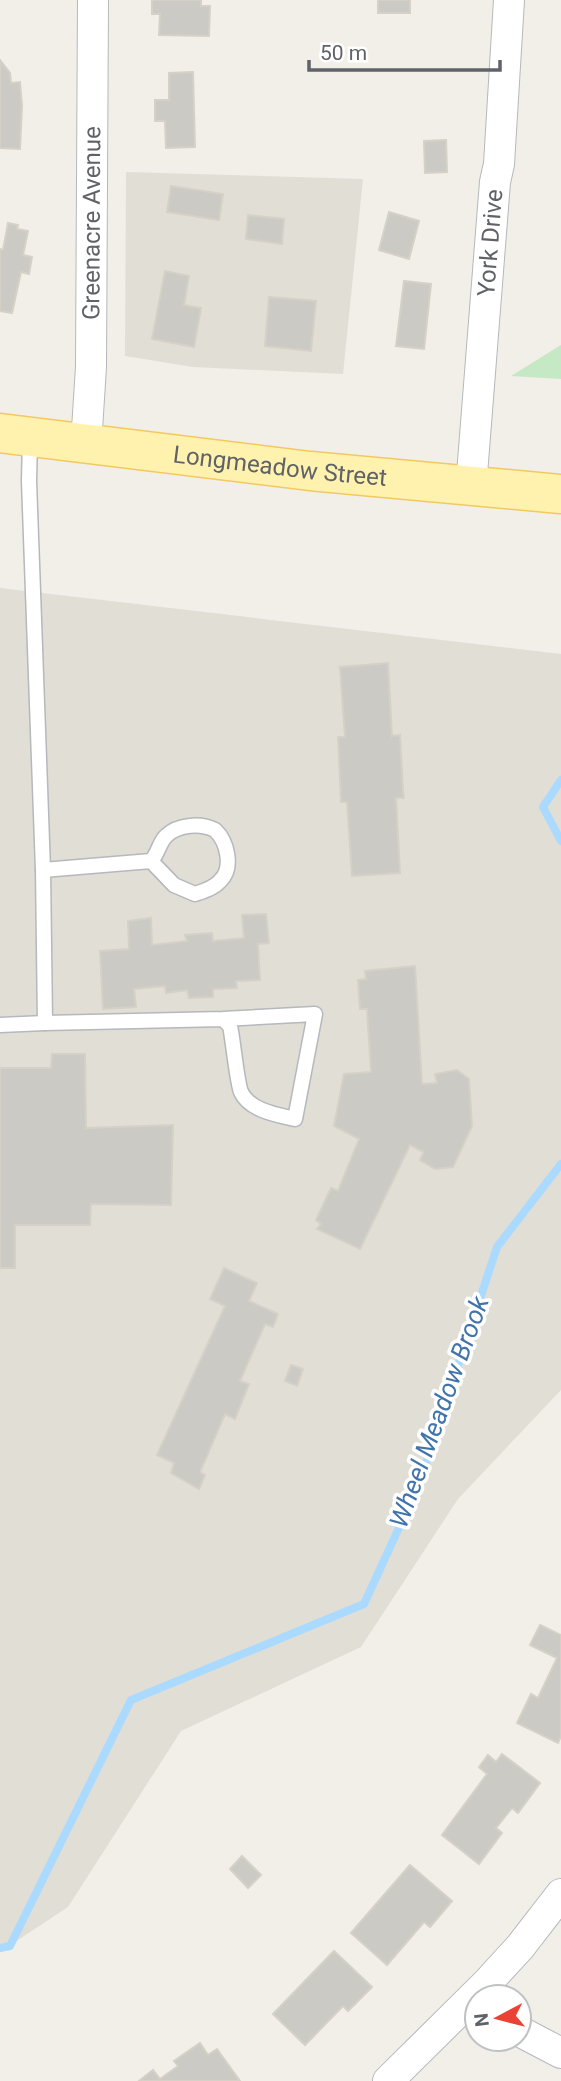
<svg xmlns="http://www.w3.org/2000/svg" width="561" height="2081" viewBox="0 0 561 2081" font-family="Roboto,sans-serif">
<rect width="100%" height="100%" fill="#f1efe8"/>
<g fill="#e1ded6">
<polygon points="126,172 363,179 343,374 193,367 125,356"/>
<polygon points="0,588 561,654 561,1390 458,1499 361,1647 181,1731 68,1907 0,1952"/>
</g>
<polygon fill="#c5e8c5" points="561,345 561,379 511,376"/>
<g fill="none" stroke-linecap="round" stroke-linejoin="round">
<g stroke="#aadaff" stroke-width="8">
<polyline points="561,780 543,807 561,841"/>
<polyline points="0,1948 10,1946 131,1700 364,1604 419,1484 497,1247 561,1164"/>
</g>
</g>
<g fill="#cccac5" stroke="#d6d1c6" stroke-width="2">
<polygon points="152,0 201,0 201,6 210,6 209,36 159,35 160,14 152,14"/>
<rect x="378" y="0" width="32" height="13"/>
<polygon points="0,60 10,73 11,83 20,82 22,106 20,149 0,148"/>
<polygon points="193,72 195,147 166,148 165,121 155,121 155,100 169,100 169,73"/>
<polygon points="446,140 447,172 425,173 424,141"/>
<polygon points="171,186 223,194 219,220 167,212"/>
<polygon points="389,212 419,221 409,259 379,250"/>
<polygon points="248,215 284,219 282,244 246,239"/>
<polygon points="8,223 18,225 17,229 28,231 23,255 32,257 29,274 21,272 12,313 0,311 0,249 3,250"/>
<polygon points="165,271 189,276 184,305 201,308 194,347 152,339"/>
<polygon points="404,281 431,284 424,349 396,346"/>
<polygon points="269,297 316,301 311,351 265,346"/>
<polygon points="388,663 392,736 400,735 403,791 404,798 396,798 400,873 352,876 347,802 341,802 338,737 345,737 340,667"/>
<polygon points="266,914 269,943 258,944 260,980 236,981 237,988 213,989 213,997 189,998 187,990 166,993 165,986 134,989 136,1007 103,1009 100,951 129,949 128,921 151,918 152,945 187,941 185,935 197,934 212,933 213,941 244,938 242,915"/>
<polygon points="415,966 422,1084 437,1083 435,1074 457,1070 469,1079 472,1126 453,1167 435,1169 420,1160 424,1152 410,1145 360,1249 317,1229 321,1224 316,1220 331,1188 338,1191 359,1139 334,1126 344,1074 371,1072 367,1009 360,1009 358,980 366,979 365,971"/>
<polygon points="52,1054 85,1054 86,1128 173,1125 171,1205 91,1204 90,1225 15,1225 15,1268 0,1268 0,1068 51,1068"/>
<polygon points="224,1268 257,1283 249,1301 278,1314 273,1327 265,1324 240,1381 249,1384 235,1419 225,1414 200,1472 205,1475 199,1489 171,1473 174,1463 157,1455 225,1306 210,1299"/>
<polygon points="291,1365 303,1369 297,1386 285,1381"/>
<polygon points="540,1625 561,1635 561,1736 558,1743 517,1723 531,1694 538,1698 557,1658 530,1645"/>
<polygon points="502,1754 540,1783 518,1813 512,1808 496,1828 502,1833 479,1864 442,1835 487,1774 479,1767 488,1755 496,1762"/>
<polygon points="242,1856 261,1875 248,1888 230,1869"/>
<polygon points="410,1865 452,1901 430,1927 424,1922 387,1965 351,1933"/>
<polygon points="334,1951 372,1987 348,2011 343,2006 305,2045 273,2014"/>
<polygon points="200,2043 208,2055 217,2049 240,2081 139,2081 153,2070 160,2079 178,2066 174,2061"/>
</g>
<g fill="none" stroke-linecap="round" stroke-linejoin="round">
<g stroke="#b5b8bc" stroke-width="17">
<g id="service">
<polyline points="30,438 29,481 43,870"/>
<path d="M151,861C158,854 159,843 166,836C178,824 201,823 215,830C227,841 234,868 220,881C214,888 204,891 195,894L174,885L151,861L43,870L45,1023L223,1019L315,1014L295,1119C278,1115 250,1111 241,1092C237,1083 233,1039 230,1026L223,1019"/>
<polyline points="0,1025 45,1023"/>
</g>
</g>
<g stroke="#b5b8bc" stroke-width="32">
<g id="minor">
<path id="s1" d="M86,445L91,367L93,0"/>
<path id="s2" d="M471,487L495,182L499,164L509,0"/>
<polyline points="519,2031 561,2053"/>
<polyline points="388,2081 487,1983 520,1947 561,1894"/>
</g>
</g>
<g stroke="#f2c960" stroke-width="41">
<g id="primary">
<path id="s3" d="M0,433L310,471L561,494"/>
</g>
</g>
<use href="#service" stroke="#fff" stroke-width="14"/>
<use href="#minor" stroke="#fff" stroke-width="30"/>
<use href="#primary" stroke="#fff2af" stroke-width="38"/>
</g>
<g text-anchor="middle" dominant-baseline="central" stroke-width="7" stroke-linejoin="round" paint-order="stroke">
<g font-size="24" fill="#5f6368" stroke="#fff">
<text stroke="none"><textPath href="#s1" startOffset="222">Greenacre Avenue</textPath></text>
<text stroke="none"><textPath href="#s2" startOffset="245">York Drive</textPath></text>
<text stroke="none"><textPath href="#s3" startOffset="282">Longmeadow Street</textPath></text>
</g>
<g font-size="26" font-style="italic" fill="#4174aa" stroke="#fff">
<text transform="translate(439 1412) rotate(-70)">Wheel Meadow Brook</text>
</g>
</g>
<g transform="translate(498 2018) rotate(263)"><circle r="33" fill="#ffffff" stroke="#bfc1c3" stroke-width="2"/>
<path d="M0-5L12 26L0 18L-12 26Z" fill="#ea4335"/>
<text y="-10" font-size="19" font-weight="bold" text-anchor="middle" fill="#5f6368">N</text>
</g>
<path d="M309 60v10h191v-10" fill="none" stroke="#5f6368" stroke-width="3.5"/>
<text x="320" y="60" font-size="21" fill="#5f6368" stroke="#ffffff" stroke-width="5" paint-order="stroke">50 m</text>
</svg>
